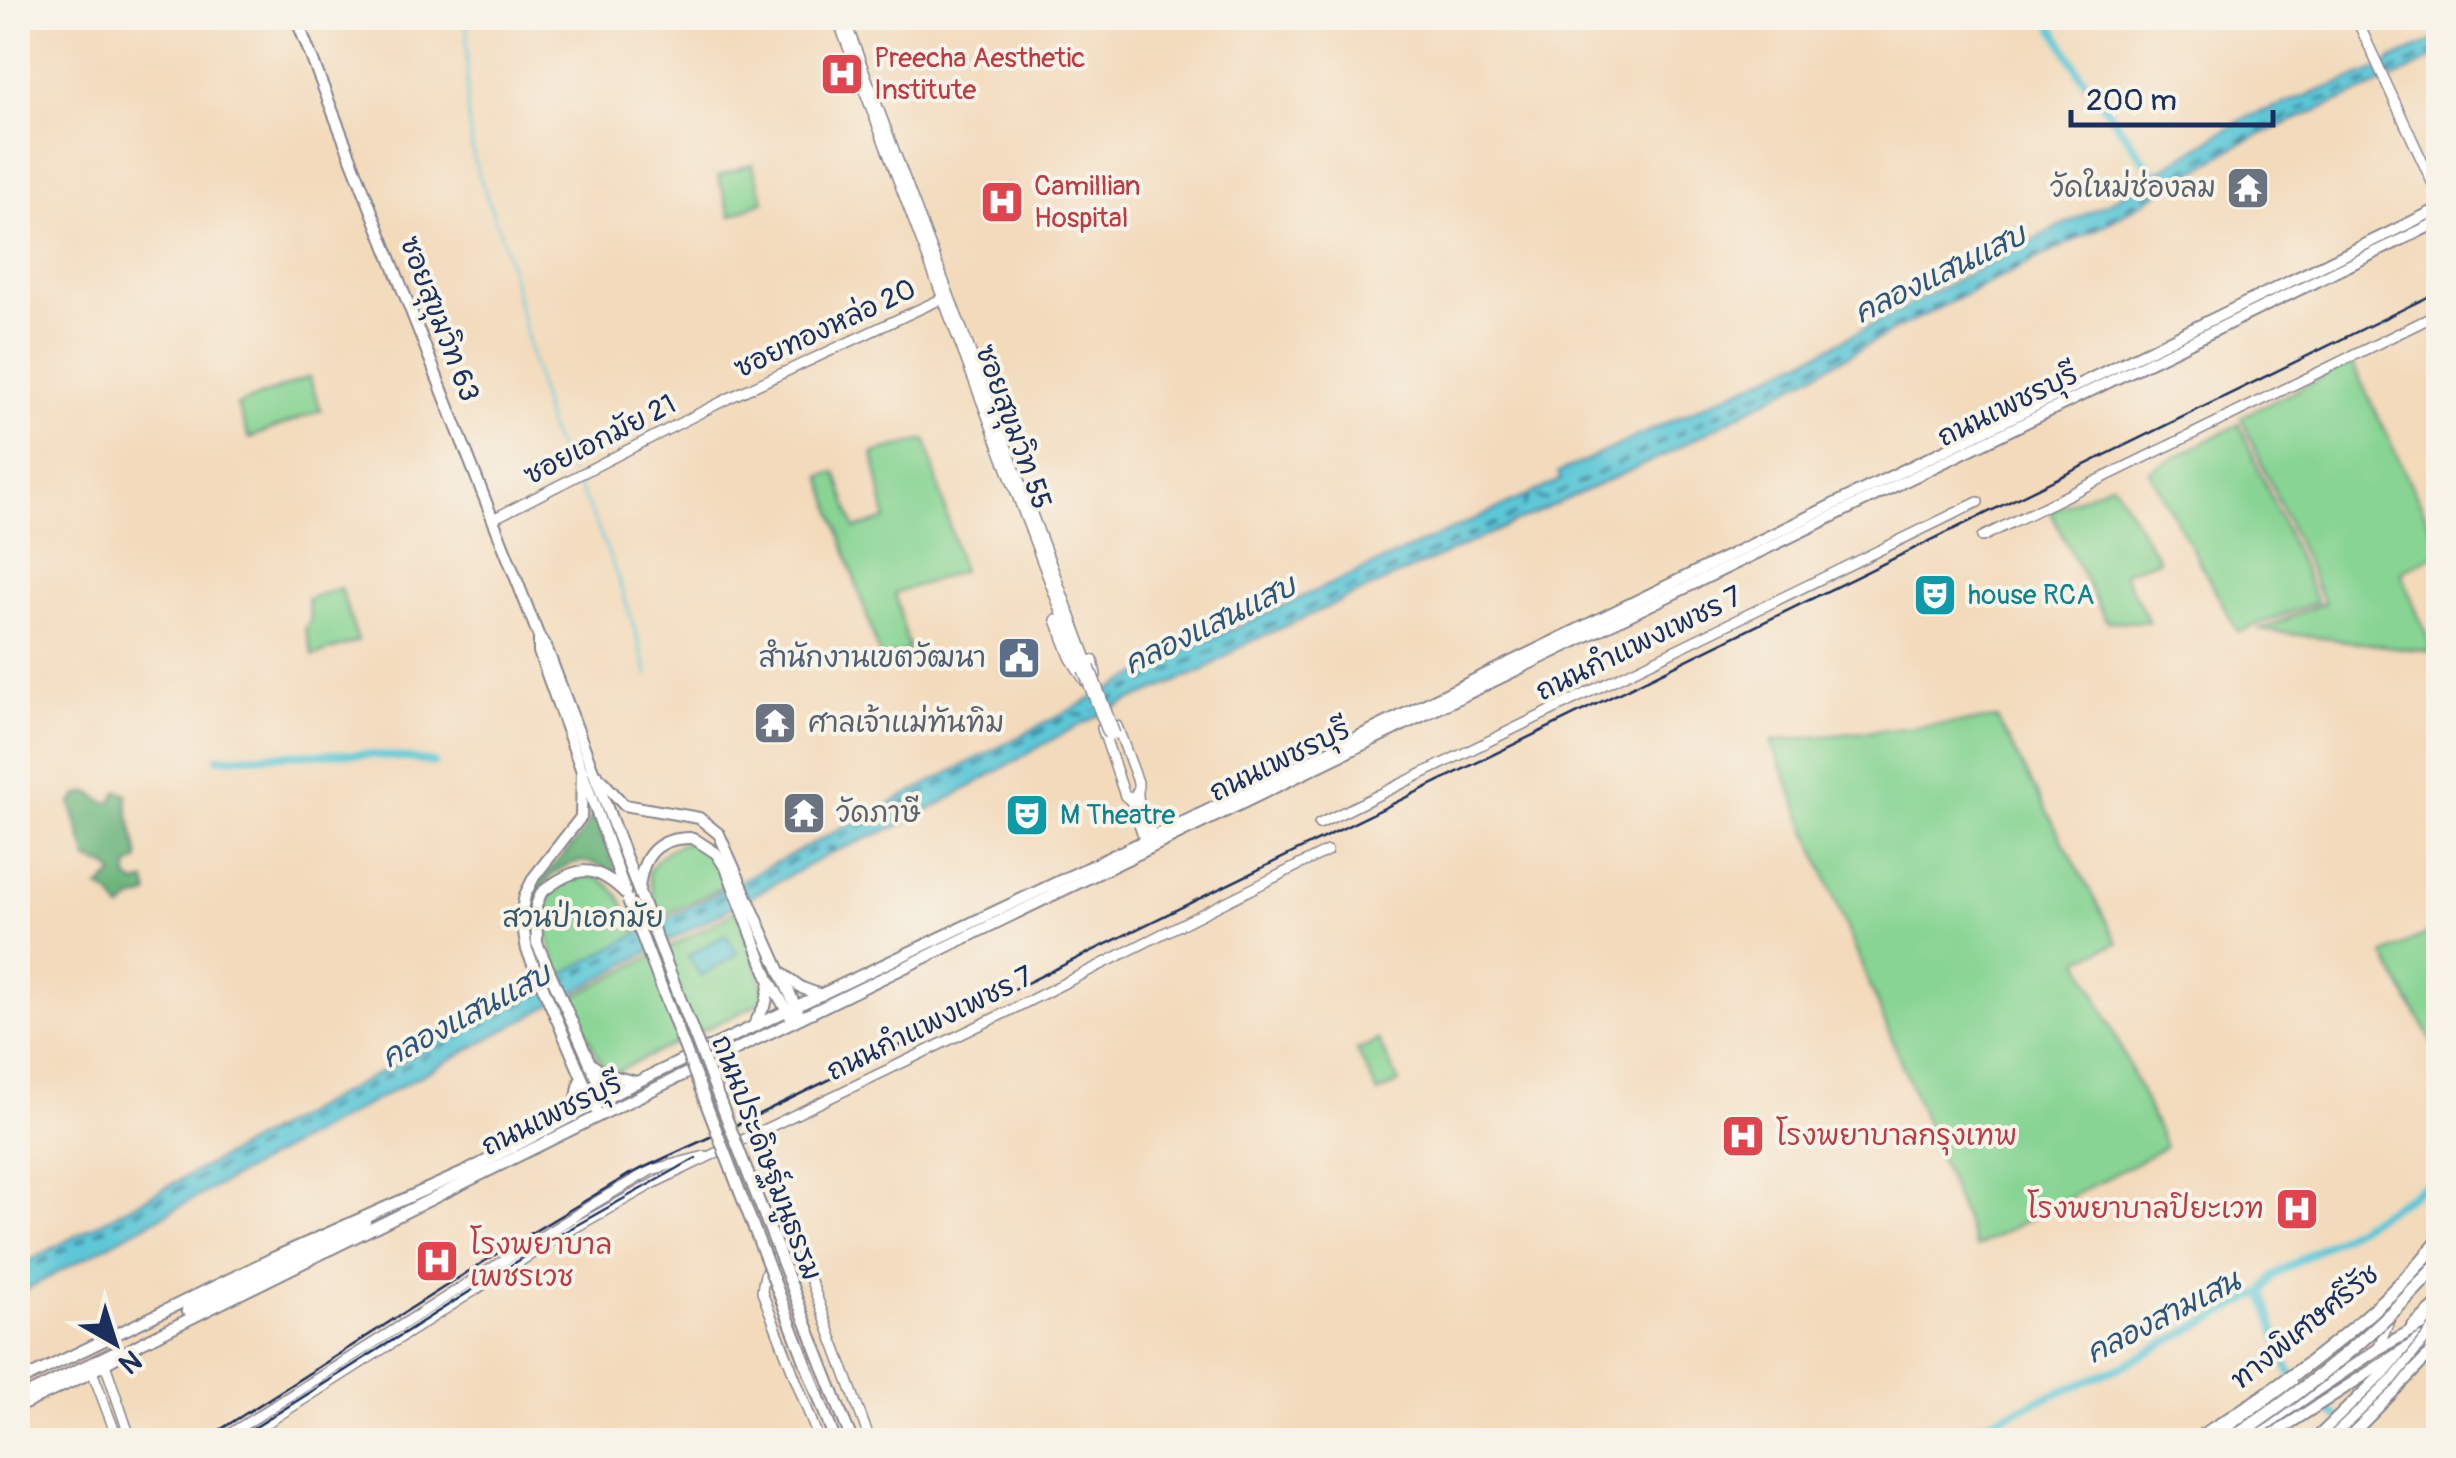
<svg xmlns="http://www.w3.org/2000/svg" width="2456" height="1458" viewBox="0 0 2456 1458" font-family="Pangolin,'Playpen Sans Thai',sans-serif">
<rect width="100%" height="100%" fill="#f7f3e8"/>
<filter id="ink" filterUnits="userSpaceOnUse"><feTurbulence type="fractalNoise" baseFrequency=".01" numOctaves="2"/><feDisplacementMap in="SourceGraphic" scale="20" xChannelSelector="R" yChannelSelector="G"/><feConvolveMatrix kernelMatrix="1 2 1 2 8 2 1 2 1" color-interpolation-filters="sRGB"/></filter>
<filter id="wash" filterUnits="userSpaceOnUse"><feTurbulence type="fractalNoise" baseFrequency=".0048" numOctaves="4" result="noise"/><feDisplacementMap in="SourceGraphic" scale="40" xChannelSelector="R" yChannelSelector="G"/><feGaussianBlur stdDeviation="2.25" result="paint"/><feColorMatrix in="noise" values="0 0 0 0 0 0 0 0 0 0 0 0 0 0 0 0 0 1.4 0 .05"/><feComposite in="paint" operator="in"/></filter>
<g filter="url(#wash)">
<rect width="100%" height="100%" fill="#f3dabb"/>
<g fill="#87d493" stroke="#518278" stroke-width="2.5">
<polygon points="752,164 764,201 731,216 718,176"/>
<polygon points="2352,363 2438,540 2438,553 2401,572 2433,652 2260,630 2324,603 2241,417"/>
<polygon points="309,377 321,410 249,438 237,405"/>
<polygon points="2239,424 2317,602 2238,632 2149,471"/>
<polygon points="926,440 962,571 895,593 909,650 881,659 821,476 836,472 855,529 886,519 873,453"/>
<polygon points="2113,483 2159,560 2123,572 2149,622 2106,621 2050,511"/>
<polygon points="340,588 358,641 313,656 305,628 311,620 307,599"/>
<polygon points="1997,719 2118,943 2080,959 2166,1147 1976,1247 1771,741"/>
<path d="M687,842C710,848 718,864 728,884L659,918L648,873C658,856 667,848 687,842Z"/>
<path d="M593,876C620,886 626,910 638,934L560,976C546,935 525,875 593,876Z"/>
<path d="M737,910L764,990L760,1003L611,1074L605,1071L570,999C626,968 682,943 737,910Z"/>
<polygon points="2438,928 2438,1052 2384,955"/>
<polygon points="1378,1040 1399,1083 1378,1093 1357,1050"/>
</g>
<g fill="#6db67d" stroke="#44726e" stroke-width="2.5">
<path d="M117,791L127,794C126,816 137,838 139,860L128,867V878L136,884L146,881L149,895L132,900L121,910L110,894L99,888L114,874L107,866L88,860L71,803L78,795L89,792C99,796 110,814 117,791Z"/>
<path d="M593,813L618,874C607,869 591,860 579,862C549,866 535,897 531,922C527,868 575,860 593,813Z"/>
</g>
<g fill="#5cc7d6" stroke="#3c7b9a" stroke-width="2.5">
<polygon points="2438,39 2438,55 2399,76 2243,142 2109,223 1895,330 1665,455 1247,643 1202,671 1124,703 1062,734 910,821 833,852 18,1294 18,1267 630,938 1194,646 1561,480 1558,473 1822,351 2030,241 2108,203 2245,118 2384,67 2392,59"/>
<polygon points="726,935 737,954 701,976 688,956"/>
</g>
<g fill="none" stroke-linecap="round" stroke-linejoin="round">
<g stroke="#5cc7d6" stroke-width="2.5">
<polyline points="467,18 467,112 474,161 505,247 549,430 571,474"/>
<path d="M575,481C608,543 629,607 648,675"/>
</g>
<g stroke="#5cc7d6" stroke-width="8">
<polyline points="2048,18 2080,74 2160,181"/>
<path d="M218,758C290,755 363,748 434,763"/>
<polyline points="2263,1292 2287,1367 2294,1378"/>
<polyline points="2306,1393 2338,1417"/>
<polyline points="2354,1427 2376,1440"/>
<polyline points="1944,1440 2122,1366 2263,1292 2273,1276 2438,1179"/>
</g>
<g stroke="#2b557c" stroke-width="2.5" stroke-dasharray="12 10" stroke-linecap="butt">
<polyline points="2388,74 2438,49"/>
<polyline points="1106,703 1126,690 1521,512 1530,494 1545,500 2108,220 2202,159 2322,99 2334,99 2340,93 2380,77"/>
<polyline points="746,885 815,849 832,850 838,838 1073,714 1085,716 1095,710"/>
<polyline points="657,932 730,893"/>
<polyline points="560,983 642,940"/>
<polyline points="18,1274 260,1146 268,1131 280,1134 540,994"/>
</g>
</g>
</g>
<g filter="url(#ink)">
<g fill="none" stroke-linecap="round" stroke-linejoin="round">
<g stroke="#87848c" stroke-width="12">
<g id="secondary">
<polyline points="837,18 1083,670"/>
<polyline points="844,18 1090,667"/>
<polyline points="2356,18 2438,195"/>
<polyline points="493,519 727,399 941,299"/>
<polyline points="1982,537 2438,314"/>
<polyline points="1056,620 1070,657 1085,681 1096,675 1093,660"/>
<polyline points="1136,793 1154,839"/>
<polyline points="1129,796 1147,847"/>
<polyline points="1131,801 1125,796 1102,728 1107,724 1117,726 1138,782 1138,798"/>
<polyline points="1319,824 1978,502"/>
<polyline points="2378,1349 2400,1292"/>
<polyline points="105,1364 131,1440"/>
<polyline points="92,1371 118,1440"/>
<polyline points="220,1440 595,1203 651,1170 705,1156"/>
<polyline points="240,1440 560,1236 656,1182 1005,1013 1327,851"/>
<path d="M819,1440L762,1292C765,1259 781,1240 808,1273L870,1440"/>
<polyline points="2211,1440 2293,1383"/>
</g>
</g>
<g stroke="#87848c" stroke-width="14">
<g id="primary">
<polyline points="296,18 539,637 547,649 640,895"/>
<polyline points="539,638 539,652 625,891"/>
<polyline points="582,770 581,817 534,877 525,895 521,915 527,950 596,1110"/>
<polyline points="597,775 624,805 699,818 719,834 798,1012"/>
<path d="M639,891C641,856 657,837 693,838L716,853L727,870L770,982L766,1003L754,1025"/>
<path d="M625,893C594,862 574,866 541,893L536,906L537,943L590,1063L604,1074L637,1082"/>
<polyline points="781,973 802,988 821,995"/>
<polyline points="771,983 790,1016"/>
<polyline points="590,1064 607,1103"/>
<polyline points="574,1116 580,1081"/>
<polyline points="187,1310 365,1222"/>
<polyline points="2413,1326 2438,1304"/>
<polyline points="18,1382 273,1258 467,1171 637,1082 1194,817 2438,209"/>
<polyline points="18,1399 116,1351"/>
<polyline points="18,1407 82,1377 143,1342 611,1110 2438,222"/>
<polyline points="843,1418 852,1440"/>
<polyline points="829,1424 835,1440"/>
<polyline points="2243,1440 2378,1349 2438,1316"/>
<polyline points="2264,1440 2422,1338"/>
<polyline points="2346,1440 2438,1346"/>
</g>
</g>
<g stroke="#87848c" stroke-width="16">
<g id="highway">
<path d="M2195,1440C2283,1387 2372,1322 2438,1242"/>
<polyline points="2316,1440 2385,1373 2438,1332"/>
</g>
</g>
<use href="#secondary" stroke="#fff" stroke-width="9"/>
<use href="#primary" stroke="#fff" stroke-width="10"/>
<use href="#highway" stroke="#fff" stroke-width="12"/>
<g stroke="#1b2f5e" stroke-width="2.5">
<polyline points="204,1440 485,1261 628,1175 751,1118 2438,292"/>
<polyline points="235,1440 559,1235 696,1158"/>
</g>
<g stroke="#87848c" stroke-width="12" stroke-linecap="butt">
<g id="secondary-bridge">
<polyline points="1090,667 1115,734"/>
<polyline points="1083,670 1109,736"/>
<polyline points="2329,1440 2393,1379 2438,1323"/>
</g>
</g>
<g stroke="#87848c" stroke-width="14" stroke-linecap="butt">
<g id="primary-bridge">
<polyline points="640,895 843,1418"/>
<polyline points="628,900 829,1424"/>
</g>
</g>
<g stroke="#87848c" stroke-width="16" stroke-linecap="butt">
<path id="highway-bridge" d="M2230,1440C2306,1390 2378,1333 2438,1264"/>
</g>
<use href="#secondary-bridge" stroke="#fff" stroke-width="9"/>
<use href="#primary-bridge" stroke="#fff" stroke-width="10"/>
<use href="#highway-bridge" stroke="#fff" stroke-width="12"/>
</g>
</g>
<defs>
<g id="hospital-square" transform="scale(2.25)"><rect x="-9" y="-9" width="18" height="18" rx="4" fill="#e0444e" stroke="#f7f3e8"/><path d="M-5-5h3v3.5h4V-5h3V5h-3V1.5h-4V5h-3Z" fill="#fff"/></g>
<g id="temple-square" transform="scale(2.25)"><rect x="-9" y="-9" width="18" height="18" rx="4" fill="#6b7280" stroke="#f7f3e8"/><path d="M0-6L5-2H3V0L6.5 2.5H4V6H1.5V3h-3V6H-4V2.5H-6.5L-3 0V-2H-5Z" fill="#fff"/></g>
<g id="theatre-square" transform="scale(2.25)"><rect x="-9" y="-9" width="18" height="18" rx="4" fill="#0f9aa8" stroke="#f7f3e8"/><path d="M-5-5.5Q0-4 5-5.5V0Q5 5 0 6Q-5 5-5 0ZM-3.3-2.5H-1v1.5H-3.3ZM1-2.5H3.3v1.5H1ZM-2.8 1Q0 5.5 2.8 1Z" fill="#fff"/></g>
<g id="civic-square" transform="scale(2.25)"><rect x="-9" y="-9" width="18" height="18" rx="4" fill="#5c6f8a" stroke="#f7f3e8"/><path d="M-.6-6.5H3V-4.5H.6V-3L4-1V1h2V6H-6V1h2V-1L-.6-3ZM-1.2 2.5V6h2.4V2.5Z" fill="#fff"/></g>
</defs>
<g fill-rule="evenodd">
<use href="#hospital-square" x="842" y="74"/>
<use href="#temple-square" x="2248" y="188"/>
<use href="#hospital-square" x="1002" y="202"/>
<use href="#theatre-square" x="1935" y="595"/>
<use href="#civic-square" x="1019" y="658"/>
<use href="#temple-square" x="775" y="723"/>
<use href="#temple-square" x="804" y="813"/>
<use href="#theatre-square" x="1027" y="815"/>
<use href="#hospital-square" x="1743" y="1136"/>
<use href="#hospital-square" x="2297" y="1209"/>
<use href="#hospital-square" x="437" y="1261"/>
</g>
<g text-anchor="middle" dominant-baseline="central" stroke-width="8" stroke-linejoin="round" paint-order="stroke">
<g font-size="28" fill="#be3a42" stroke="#f7f3e8" text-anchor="start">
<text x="874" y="58">Preecha Aesthetic<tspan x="874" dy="32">Institute</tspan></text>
<text x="1034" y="186">Camillian<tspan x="1034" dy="32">Hospital</tspan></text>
<text x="1776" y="1136">โรงพยาบาลกรุงเทพ</text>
<text x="2264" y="1209" text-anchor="end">โรงพยาบาลปิยะเวท</text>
<text x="470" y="1245">โรงพยาบาล<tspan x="470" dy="32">เพชรเวช</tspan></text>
</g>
<g font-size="28" fill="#5b616d" stroke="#f7f3e8" text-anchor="start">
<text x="2216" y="188" text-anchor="end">วัดใหม่ช่องลม</text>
<text x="808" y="723">ศาลเจ้าแม่ทันทิม</text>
<text x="836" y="813">วัดภาษี</text>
</g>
<g font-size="28" fill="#1b2f5e" stroke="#f7f3e8">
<text transform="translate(439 319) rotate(69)">ซอยสุขุมวิท 63</text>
<text transform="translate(825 329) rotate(-25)">ซอยทองหล่อ 20</text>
<text transform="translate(2008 406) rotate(-26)">ถนนเพชรบุรี</text>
<text transform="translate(1013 427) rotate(70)">ซอยสุขุมวิท 55</text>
<text transform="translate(600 440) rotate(-27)">ซอยเอกมัย 21</text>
<text transform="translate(1639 644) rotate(-26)">ถนนกำแพงเพชร 7</text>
<text transform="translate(1280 761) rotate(-26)">ถนนเพชรบุรี</text>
<text transform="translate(930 1024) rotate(-26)">ถนนกำแพงเพชร 7</text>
<text transform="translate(552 1115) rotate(-26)">ถนนเพชรบุรี</text>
<text transform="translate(766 1158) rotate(69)">ถนนประดิษฐ์มนูธรรม</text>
<text transform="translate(2305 1327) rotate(-39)">ทางพิเศษศรีรัช</text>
</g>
<g font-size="28" fill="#0d838f" stroke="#f7f3e8" text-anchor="start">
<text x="1968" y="595">house RCA</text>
<text x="1060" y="815">M Theatre</text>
</g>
<g font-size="28" fill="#4e5e75" stroke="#f7f3e8" text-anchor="end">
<text x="986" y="658">สำนักงานเขตวัฒนา</text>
</g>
<g font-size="28" fill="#36586b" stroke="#f7f3e8">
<text x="583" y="918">สวนป่าเอกมัย</text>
</g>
<g font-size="30" font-style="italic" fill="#2b557c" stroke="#f7f3e8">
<text transform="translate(1940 274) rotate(-26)">คลองแสนแสบ</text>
<text transform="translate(1210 625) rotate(-26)">คลองแสนแสบ</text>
<text transform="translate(466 1016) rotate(-28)">คลองแสนแสบ</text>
<text transform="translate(2163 1317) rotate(-27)">คลองสามเสน</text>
</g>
</g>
<rect width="2456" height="1458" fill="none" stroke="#f7f3e8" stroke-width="60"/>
<g transform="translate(115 1343) rotate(141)" stroke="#f7f3e8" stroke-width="8" paint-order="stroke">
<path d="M0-8L18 38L0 25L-18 38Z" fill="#1b2f5e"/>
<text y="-15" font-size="28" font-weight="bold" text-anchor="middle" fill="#1b2f5e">N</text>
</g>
<path d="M2071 110v15h202v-15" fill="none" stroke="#1b2f5e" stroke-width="5"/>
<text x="2086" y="110" font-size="30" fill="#1b2f5e" stroke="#f7f3e8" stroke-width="8" paint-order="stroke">200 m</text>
</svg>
